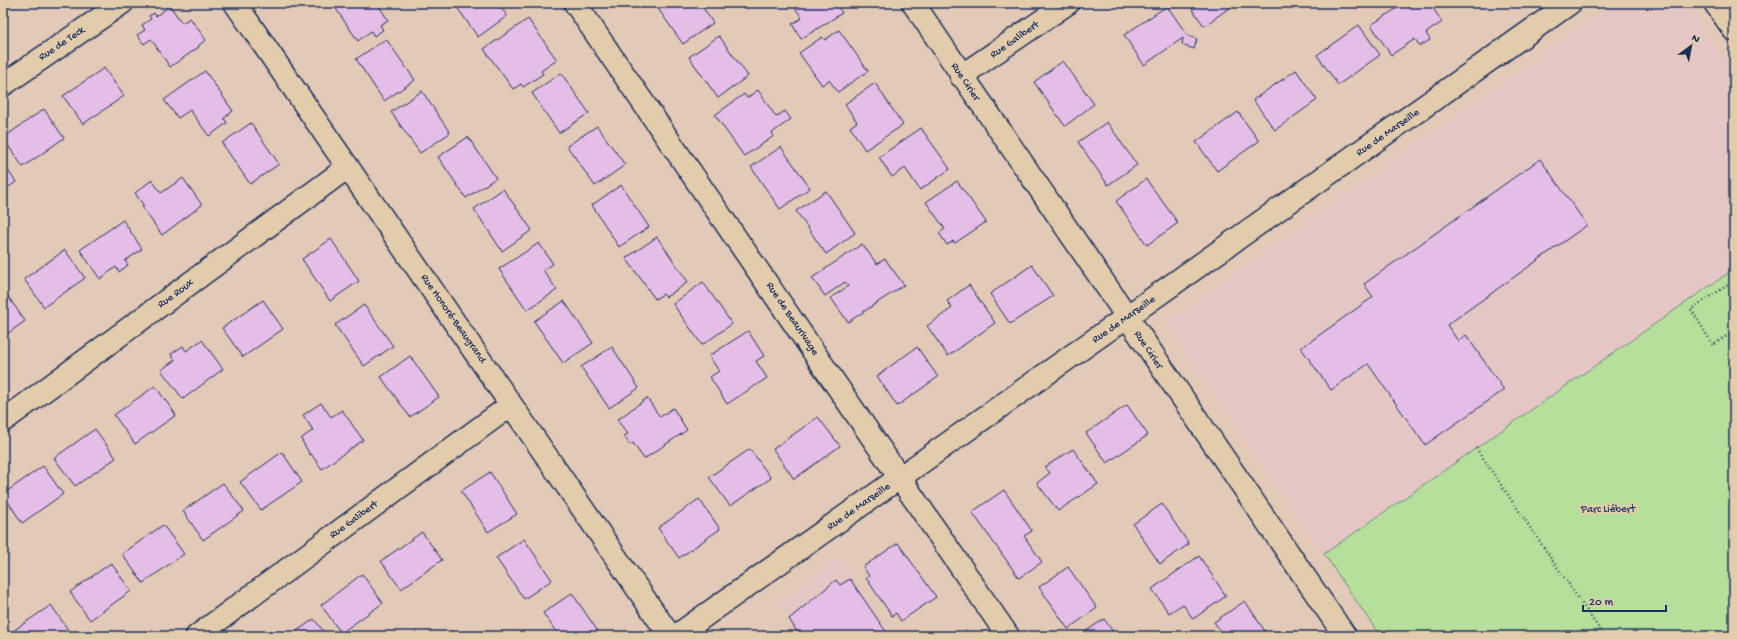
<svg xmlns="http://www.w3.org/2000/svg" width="1737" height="639" viewBox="0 0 1737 639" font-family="'Gochi Hand',sans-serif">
<rect width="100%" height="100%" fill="#e3c9b7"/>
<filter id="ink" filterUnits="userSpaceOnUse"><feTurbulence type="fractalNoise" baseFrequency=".025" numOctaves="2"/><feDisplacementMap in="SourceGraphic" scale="8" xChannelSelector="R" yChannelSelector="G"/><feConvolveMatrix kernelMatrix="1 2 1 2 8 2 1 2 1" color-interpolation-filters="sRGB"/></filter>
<g filter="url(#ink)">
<g fill="#e4c6c5">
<polygon points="1615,3 1685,3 1734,74 1734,269 1324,554 1165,323"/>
<polygon points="840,558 893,636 800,636 778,603"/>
</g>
<polygon fill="#b6df9b" stroke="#68877c" points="1734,269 1734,636 1380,636 1324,554"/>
<g fill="#e5bee7" stroke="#1b2f5e">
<polygon points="332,3 377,3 388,20 380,25 383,30 374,36 371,31 358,41"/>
<polygon points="454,3 498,3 507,16 478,37"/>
<polygon points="654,3 700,3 713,23 683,44"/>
<polygon points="792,3 836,3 842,13 801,39 792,24 802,18"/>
<polygon points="1188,3 1236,3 1204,26"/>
<polygon points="1405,3 1430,3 1442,22 1426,33 1430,40 1420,46 1415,39 1391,55 1371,25"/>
<polygon points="170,6 182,23 190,18 206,40 198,46 199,47 170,67 151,39 144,44 137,35 145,30 142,25 151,19 149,16 154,13 156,16"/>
<polygon points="1167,6 1188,36 1197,39 1194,49 1182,45 1183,38 1144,65 1124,35"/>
<polygon points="528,19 557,60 541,71 543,74 523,87 521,84 513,89 484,49"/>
<polygon points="1359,25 1380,55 1338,85 1317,55"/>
<polygon points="839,30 868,71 838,92 829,80 822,85 799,53 822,37 825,40"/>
<polygon points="719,36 748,76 718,98 689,57"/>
<polygon points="386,39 415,80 384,101 356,59"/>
<polygon points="1063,61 1094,104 1065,126 1034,82"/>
<polygon points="104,68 124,96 83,124 63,96"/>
<polygon points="1296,70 1317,100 1275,130 1253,100"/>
<polygon points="205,71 233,111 224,118 227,123 209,136 190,110 178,118 164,100"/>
<polygon points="561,73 589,113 559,133 532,93"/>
<polygon points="875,83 903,125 865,150 850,127 857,122 845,104"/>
<polygon points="758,90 776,117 785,111 791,119 772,133 774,136 744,156 715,115 744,94 747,98"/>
<polygon points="422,91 450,133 420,153 391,112"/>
<polygon points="44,109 64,138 23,167 3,138"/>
<polygon points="1238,112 1259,141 1217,171 1196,142"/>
<polygon points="1107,122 1137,165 1108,185 1078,142"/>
<polygon points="251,123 279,164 250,184 222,143"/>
<polygon points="597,126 625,165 595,186 567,146"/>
<polygon points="921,128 950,169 920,190 905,168 892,177 879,157"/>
<polygon points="468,137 496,178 466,198 438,157"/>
<polygon points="781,147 810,188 780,209 751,167"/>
<polygon points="1540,159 1587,225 1447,325 1458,341 1466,335 1504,390 1425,445 1368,364 1331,390 1301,348 1373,297 1364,284"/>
<polygon points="3,163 16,182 3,191"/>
<polygon points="183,178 202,205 162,235 142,207 144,206 135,193 152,180 161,193"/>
<polygon points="1146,179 1178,223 1147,245 1116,201"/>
<polygon points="957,181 986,222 955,243 953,241 947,245 939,233 945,229 926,202"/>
<polygon points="621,185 649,227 619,247 592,205"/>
<polygon points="503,189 532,230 502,251 474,209"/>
<polygon points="826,191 855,233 826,254 796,211"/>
<polygon points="123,220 142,249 125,261 128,265 119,272 116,267 100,279 80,250"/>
<polygon points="657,237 688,282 666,297 663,294 655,299 626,258"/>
<polygon points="331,239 359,281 330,301 302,259"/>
<polygon points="539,243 553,264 543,270 557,290 527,310 499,269"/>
<polygon points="862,244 877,264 885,259 904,285 848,322 831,298 848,286 845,282 825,296 812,278"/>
<polygon points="65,250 85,278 44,307 24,279"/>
<polygon points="1032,265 1053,296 1010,324 990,294"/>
<polygon points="703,282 732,324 702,345 673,304"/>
<polygon points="969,285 995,323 948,356 927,326 952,308 947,301"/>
<polygon points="5,292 25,321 3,337 3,293"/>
<polygon points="263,300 283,329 243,357 222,328"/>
<polygon points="564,301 593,343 563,363 534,321"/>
<polygon points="364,305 393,346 364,366 335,325"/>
<polygon points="748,331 764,356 756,361 767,378 727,404 710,377 719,371 709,356"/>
<polygon points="202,340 223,369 183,399 161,370 175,360 171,354 183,346 186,351"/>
<polygon points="612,347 639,388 609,408 581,367"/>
<polygon points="917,347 938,377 897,406 877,376"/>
<polygon points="410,356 439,397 410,417 381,377"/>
<polygon points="155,386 176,415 135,444 114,415"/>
<polygon points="647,398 660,417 673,408 687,430 644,459 633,443 630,445 624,436 628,434 617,420"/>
<polygon points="321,403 331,417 342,410 363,440 322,469 311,454 310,455 301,439 313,430 303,415"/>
<polygon points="1127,405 1148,435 1107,463 1086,433"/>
<polygon points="818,417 840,446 794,479 773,449"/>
<polygon points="95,429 116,458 75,486 54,458"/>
<polygon points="750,449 771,478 730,506 709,477"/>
<polygon points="1073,449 1098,484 1058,511 1037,483 1050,473 1045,467"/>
<polygon points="282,452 302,482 261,510 240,482"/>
<polygon points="43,466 63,494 22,523 3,494"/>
<polygon points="490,472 517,514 488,532 461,491"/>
<polygon points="223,483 244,511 203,540 183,511"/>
<polygon points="1004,490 1032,531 1024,536 1042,562 1019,578 972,512"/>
<polygon points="699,499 720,529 679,558 658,528"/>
<polygon points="1162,504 1189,544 1160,564 1133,524"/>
<polygon points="163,525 184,554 143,583 122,554"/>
<polygon points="422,532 442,560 401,589 381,561"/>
<polygon points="524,539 552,580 524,599 496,558"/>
<polygon points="898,543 936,597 901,621 896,613 892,616 866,578 869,576 863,567"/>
<polygon points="1199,556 1226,596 1193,619 1183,604 1169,613 1152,589"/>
<polygon points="111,563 131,591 90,620 70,592"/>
<polygon points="1068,567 1097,608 1068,629 1039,587"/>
<polygon points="362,574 383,603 341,633 321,605"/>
<polygon points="850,579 889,636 800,636 789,619 836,580 840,585"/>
<polygon points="572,593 599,633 595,636 559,636 543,613"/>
<polygon points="1245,601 1268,636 1224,636 1214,622"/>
<polygon points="51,605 71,634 68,636 12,636 10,633"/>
<polygon points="314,619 327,636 290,636"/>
<polygon points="1104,619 1116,636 1079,636"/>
</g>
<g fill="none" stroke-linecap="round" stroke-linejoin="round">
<g stroke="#1b2f5e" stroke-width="25">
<g id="minor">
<polyline points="575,3 1008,636"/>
<polyline points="913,3 1345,636"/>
<polyline points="1715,3 1734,30"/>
<polyline points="961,76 1068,3"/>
<polyline points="3,85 122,3"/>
<polyline points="3,421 348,167"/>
<polyline points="197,636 511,405"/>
<polyline points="676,636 1570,3"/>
</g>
</g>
<g stroke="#1b2f5e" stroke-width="25">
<polyline id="tertiary" points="235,3 670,636"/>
</g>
<g stroke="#1b2f5e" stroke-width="2.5" stroke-dasharray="1 3" stroke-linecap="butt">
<polyline points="1734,281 1691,309 1713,345 1734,331"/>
<polyline points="1476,448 1604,636"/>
</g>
<use href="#minor" stroke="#e2ccab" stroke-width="22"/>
<use href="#tertiary" stroke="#e2ccab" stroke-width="22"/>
</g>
</g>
<g text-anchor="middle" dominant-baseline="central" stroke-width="4" stroke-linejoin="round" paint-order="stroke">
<g font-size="11" fill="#1b2f5e" stroke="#e2ccab">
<text transform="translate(1015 40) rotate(-35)">Rue Galibert</text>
<text transform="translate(62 44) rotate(-34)">Rue de Teck</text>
<text transform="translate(965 82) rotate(56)">Rue Cirier</text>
<text transform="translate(1388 133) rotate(-35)">Rue de Marseille</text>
<text transform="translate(176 294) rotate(-36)">Rue Roux</text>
<text transform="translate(453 319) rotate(55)">Rue Honoré-Beaugrand</text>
<text transform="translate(792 319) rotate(56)">Rue de Beaurivage</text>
<text transform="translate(1124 320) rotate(-35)">Rue de Marseille</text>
<text transform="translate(1148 350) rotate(56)">Rue Cirier</text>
<text transform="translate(859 507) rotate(-35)">Rue de Marseille</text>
<text transform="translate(354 520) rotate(-36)">Rue Galibert</text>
</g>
<g font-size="11" fill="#2a4164" stroke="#e2ccab">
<text x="1608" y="510">Parc Liébert</text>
</g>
</g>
<rect width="1737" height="639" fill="none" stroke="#e2ccab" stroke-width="16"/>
<rect x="8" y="8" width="1721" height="623" fill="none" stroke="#1b2f5e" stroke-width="1.5" filter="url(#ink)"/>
<g transform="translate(1691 46) rotate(32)" stroke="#e2ccab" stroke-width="3" paint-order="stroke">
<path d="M0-3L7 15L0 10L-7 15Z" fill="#1b2f5e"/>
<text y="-6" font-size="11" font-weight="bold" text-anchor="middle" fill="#1b2f5e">N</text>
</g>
<path d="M1583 605v6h83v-6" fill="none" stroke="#1b2f5e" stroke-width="2"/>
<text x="1589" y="605" font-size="12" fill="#1b2f5e" stroke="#e2ccab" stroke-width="3" paint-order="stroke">20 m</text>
</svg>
